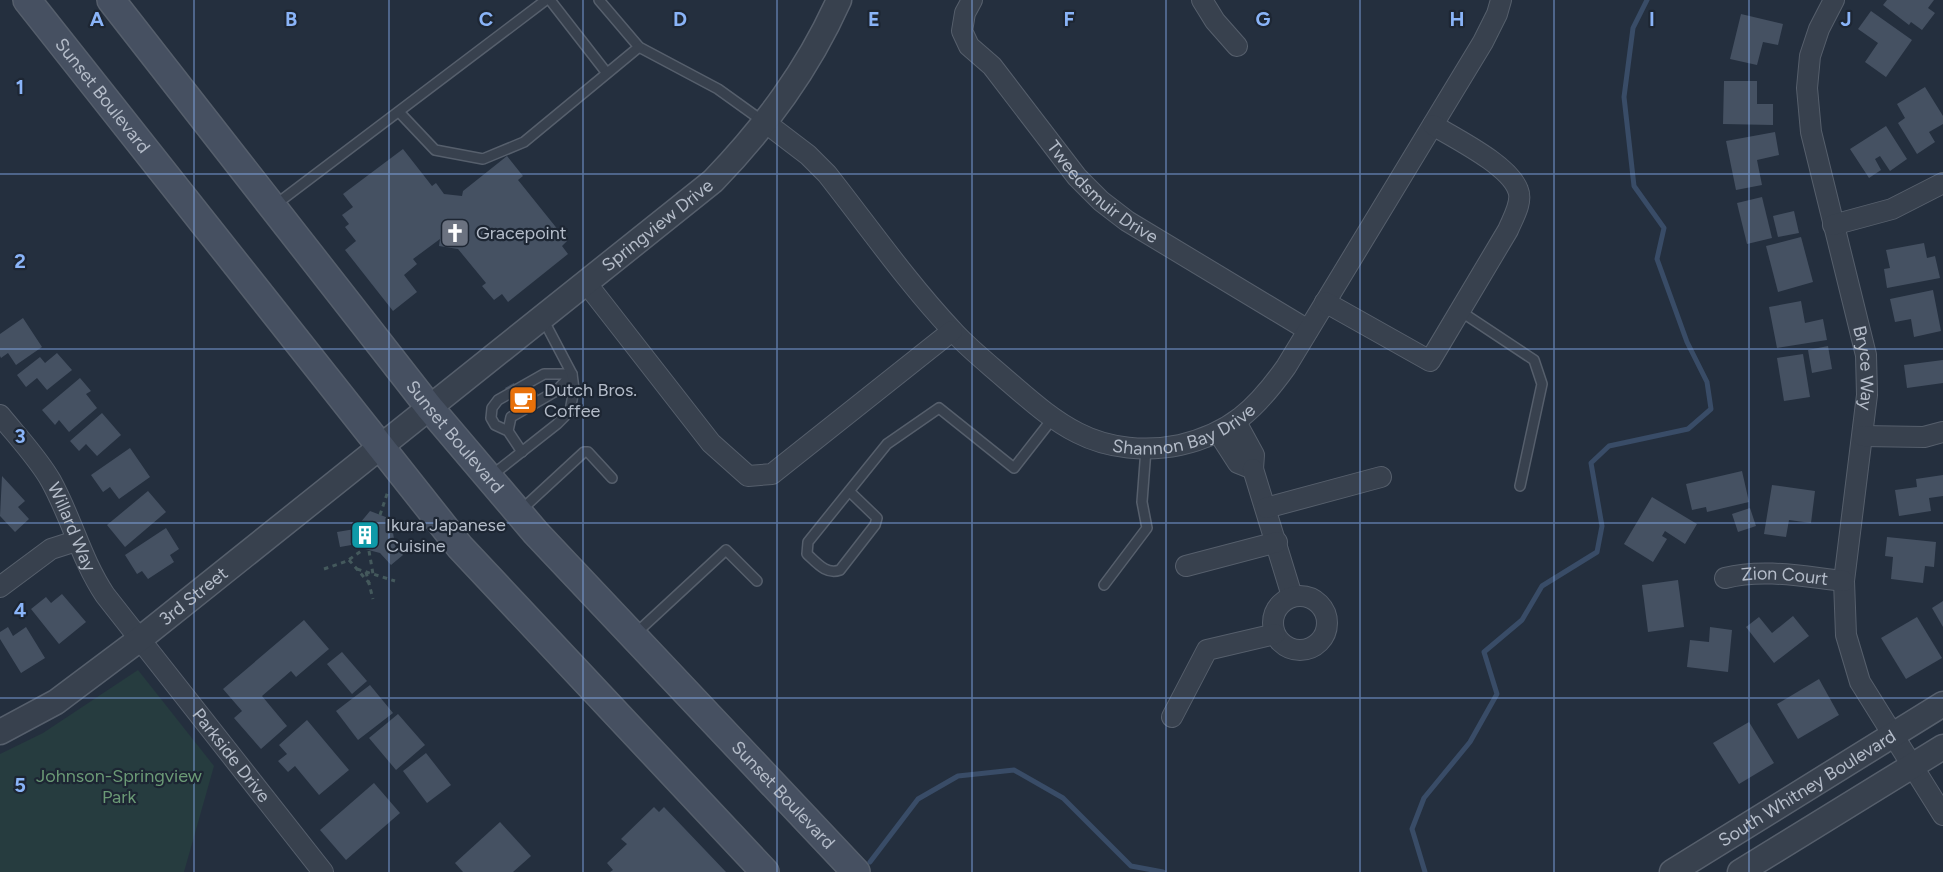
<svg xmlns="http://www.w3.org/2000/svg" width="1943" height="872" viewBox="0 0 1943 872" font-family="Figtree,sans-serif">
<rect width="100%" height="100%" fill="#242f3e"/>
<polygon fill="#263c3f" points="138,670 214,766 184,872 0,872 0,754 43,733"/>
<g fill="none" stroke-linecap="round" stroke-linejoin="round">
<g stroke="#394c67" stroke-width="5">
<polyline points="870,862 918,799 958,776 1014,770 1063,798 1131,866 1163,872"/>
<polyline points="1425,872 1412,829 1424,798 1470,742 1497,694 1484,652 1522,620 1542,586 1597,552 1602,526 1591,463 1609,446 1688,429 1711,409 1707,382 1687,342 1657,259 1664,228 1634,186 1624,97 1633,28 1647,0"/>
</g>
</g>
<g fill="#455162">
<polygon points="1887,0 1934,0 1928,8 1935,13 1922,30 1911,22 1909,25 1883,5"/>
<polygon points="1871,11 1912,40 1886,77 1865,62 1878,43 1858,29"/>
<polygon points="1741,14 1783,24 1778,45 1763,42 1757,65 1730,59"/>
<polygon points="1724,81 1757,81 1757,104 1773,104 1773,125 1723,124"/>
<polygon points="1925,87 1943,116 1943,124 1929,132 1935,142 1917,154 1898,123 1905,118 1897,104"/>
<polygon points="1886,126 1907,159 1890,171 1880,156 1875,159 1881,170 1869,178 1850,149"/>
<polygon points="1775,132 1779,155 1757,160 1762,185 1736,190 1726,141"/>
<polygon points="403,149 432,186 436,183 444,194 462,196 463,191 507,156 523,176 518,180 567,241 562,246 568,254 508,302 502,294 494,300 482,286 486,283 458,249 439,246 440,239 413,259 417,264 404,275 417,292 393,311 345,250 356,241 345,227 349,224 342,215 353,207 343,194"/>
<polygon points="1762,197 1772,238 1747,244 1737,203"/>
<polygon points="1794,211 1799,233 1778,237 1773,216"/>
<polygon points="1801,237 1813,282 1778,292 1766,246"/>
<polygon points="1924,243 1927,258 1935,256 1940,278 1887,288 1884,269 1890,268 1886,250"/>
<polygon points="1933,290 1941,331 1914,337 1911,319 1895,322 1890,299"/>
<polygon points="1801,301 1805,323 1823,319 1827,340 1777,348 1769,307"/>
<polygon points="23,318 42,347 16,365 8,353 1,358 0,356 0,334"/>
<polygon points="1828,346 1832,369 1812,373 1808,350"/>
<polygon points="57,353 72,370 47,390 37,378 26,387 17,375 40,357 45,363"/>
<polygon points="1803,354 1810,397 1784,401 1777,358"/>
<polygon points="1943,360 1943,383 1907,388 1904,365"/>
<polygon points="80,378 91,391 86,394 97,408 69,432 59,420 55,425 42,410"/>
<polygon points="514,383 519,391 532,383 539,396 526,404 530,411 523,416 505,388"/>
<polygon points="102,413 121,435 97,456 86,444 79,451 70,441"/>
<polygon points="130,448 150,477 119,499 110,487 103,492 91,475"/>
<polygon points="1742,471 1749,502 1707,512 1706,507 1692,510 1686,484"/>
<polygon points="1943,475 1943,496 1929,498 1931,511 1899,516 1895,490 1917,487 1916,479"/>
<polygon points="2,476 25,501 18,507 29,519 15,532 0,516"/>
<polygon points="1772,485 1815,491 1811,523 1789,520 1786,537 1764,534"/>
<polygon points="148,491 166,512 125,547 107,525"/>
<polygon points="1652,497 1697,524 1685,544 1665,531 1662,536 1667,539 1653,562 1624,544"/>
<polygon points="1750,508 1756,526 1738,532 1732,514"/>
<polygon points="370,511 391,519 394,539 392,541 403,555 391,565 380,553 357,547 357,544 340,547 337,532 355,529"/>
<polygon points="166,528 179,549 170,555 174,562 148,579 142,571 137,574 125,555"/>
<polygon points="1887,537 1936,542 1934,567 1925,566 1923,583 1891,579 1893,557 1885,556"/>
<polygon points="1678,580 1684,627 1648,632 1642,585"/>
<polygon points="62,594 86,622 59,644 31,609 46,597 51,603"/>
<polygon points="1943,601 1943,627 1932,608"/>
<polygon points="1793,616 1809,636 1774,663 1746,627 1759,617 1772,633"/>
<polygon points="1917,617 1942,658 1906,679 1881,638"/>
<polygon points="304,620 329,649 296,677 291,671 262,696 287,726 261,749 234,718 242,711 223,689"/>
<polygon points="8,627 13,636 26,627 45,658 21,673 0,639 0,632"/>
<polygon points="1710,627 1732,630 1728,672 1687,667 1690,640 1709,642"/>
<polygon points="342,652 367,681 352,694 327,664"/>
<polygon points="1819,679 1839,715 1798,739 1777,704"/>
<polygon points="370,685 393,713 358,740 336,711"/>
<polygon points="398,714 425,745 396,770 369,738"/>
<polygon points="307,720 349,770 319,795 295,766 288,772 278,761 287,754 279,745"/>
<polygon points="1749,722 1774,763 1739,784 1713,743"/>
<polygon points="426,753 451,785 427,803 403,771"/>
<polygon points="374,783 400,813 346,860 320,830"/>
<polygon points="654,807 659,812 664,807 726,872 610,872 613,870 607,863 627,844 621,839"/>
<polygon points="500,822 531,856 513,872 463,872 455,863"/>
</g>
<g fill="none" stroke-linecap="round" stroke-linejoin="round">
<g stroke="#565f6c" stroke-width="12">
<g id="service">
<polyline points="550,0 606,72"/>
<polyline points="599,0 639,47 718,89 764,122"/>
<polyline points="399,112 435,150 483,159 524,142 639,47"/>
<polyline points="275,205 546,0"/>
<polyline points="1460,311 1534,360 1542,384 1520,486"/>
<polyline points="508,431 511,417 556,391 572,374 544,374 498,400 492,408 491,418 495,425 508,431 522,452"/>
<polyline points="491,476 557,424 570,411 574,389 572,374 543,319"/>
<path d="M849,491L877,518L875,525L840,570C826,575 817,563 807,554L808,542L887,444L939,408L1014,468L1053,418"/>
<polyline points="520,511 584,452 588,452 612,478"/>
<polyline points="1104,585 1147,528 1142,502 1146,449"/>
<polyline points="634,635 726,550 757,581"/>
</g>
</g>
<g stroke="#565f6c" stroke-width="22">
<g id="minor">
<path id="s1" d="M972,0L965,13L962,31L969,46L992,66L1077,177L1101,201L1127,221L1308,330"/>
<polyline points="1202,0 1215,21 1237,46"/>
<path id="s2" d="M1834,0L1819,29L1810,56L1807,88L1811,132L1866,355L1867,395L1844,581L1846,635L1860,682L1943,815"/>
<path id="s3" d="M766,123L808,155L827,174C868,226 907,282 952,330C969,349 990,365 1009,382C1030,400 1052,420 1078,433C1109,449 1147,452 1180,445C1231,433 1256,409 1286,367L1483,42L1497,14L1501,0"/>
<polyline points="1833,225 1892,209 1943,183"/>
<polyline points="587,284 711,443 748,476 772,474 952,331"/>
<path d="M1325,302L1430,361L1508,230C1513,218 1523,202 1518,190C1509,165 1456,139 1433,125"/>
<path id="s4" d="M0,415C17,436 38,458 51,481C72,519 81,559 105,595L323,872"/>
<polyline points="1218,432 1238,463 1253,469 1254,455 1236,422"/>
<polyline points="1863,436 1924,437 1943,432"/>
<polyline points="1253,469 1292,596"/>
<polyline points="1266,508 1381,477"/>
<polyline points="1186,566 1277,542"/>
<path id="s5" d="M1725,578C1764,568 1805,577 1844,581"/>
<polyline points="0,587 51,549 76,541"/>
<circle cx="1300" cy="623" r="27"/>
<polyline points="1172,717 1207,650 1275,634"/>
</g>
</g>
<g stroke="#565f6c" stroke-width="27">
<g id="tertiary">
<path id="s6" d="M0,732L56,702L140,639L713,181C766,126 808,69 839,0"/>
<path id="s7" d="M1672,872L1943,704"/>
<polyline points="1740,872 1943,747"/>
</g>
</g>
<g stroke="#565f6c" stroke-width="30">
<g id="secondary">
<path id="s8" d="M27,0L460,547L765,872"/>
<path id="s9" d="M111,0L429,407L536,533L856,872"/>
</g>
</g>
<g stroke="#44595c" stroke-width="3" stroke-dasharray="4.5 4.5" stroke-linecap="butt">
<polyline points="380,515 388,491"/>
<polyline points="369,551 373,574"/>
<polyline points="349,560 370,584"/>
<polyline points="324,569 347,561 364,549"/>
<polyline points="357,569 395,581"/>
<polyline points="366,572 373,599"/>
</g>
<use href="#service" stroke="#38414e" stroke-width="9"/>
<use href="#minor" stroke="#38414e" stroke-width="20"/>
<use href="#tertiary" stroke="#38414e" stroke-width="24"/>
<use href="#secondary" stroke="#465061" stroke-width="27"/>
</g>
<path fill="none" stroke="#8ab4f8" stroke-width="1.5" stroke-opacity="0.55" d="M194,0V872M389,0V872M583,0V872M777,0V872M972,0V872M1166,0V872M1360,0V872M1554,0V872M1749,0V872M0,174H1943M0,349H1943M0,523H1943M0,698H1943"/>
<defs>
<g id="church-square" transform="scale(1.5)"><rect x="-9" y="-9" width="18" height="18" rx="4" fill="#6b7280" stroke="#1d2633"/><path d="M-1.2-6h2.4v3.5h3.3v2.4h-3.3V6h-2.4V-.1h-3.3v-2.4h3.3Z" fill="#fff"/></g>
<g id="cafe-square" transform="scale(1.5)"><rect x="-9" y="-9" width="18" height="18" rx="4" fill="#e8710a" stroke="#1d2633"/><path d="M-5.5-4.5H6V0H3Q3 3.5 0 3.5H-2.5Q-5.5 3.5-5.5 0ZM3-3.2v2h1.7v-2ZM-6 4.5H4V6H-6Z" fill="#fff"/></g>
<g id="building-square" transform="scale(1.5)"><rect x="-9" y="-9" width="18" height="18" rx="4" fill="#0f9aa8" stroke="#1d2633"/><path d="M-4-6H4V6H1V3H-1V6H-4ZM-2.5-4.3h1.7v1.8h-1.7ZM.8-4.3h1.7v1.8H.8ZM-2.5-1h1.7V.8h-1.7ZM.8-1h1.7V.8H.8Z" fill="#fff"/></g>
</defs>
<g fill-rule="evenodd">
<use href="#church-square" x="455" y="233"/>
<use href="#cafe-square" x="523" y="400"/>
<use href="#building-square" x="365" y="535"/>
</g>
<g text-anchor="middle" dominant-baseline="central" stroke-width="4.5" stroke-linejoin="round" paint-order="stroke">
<g font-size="18" fill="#b4bcc9" stroke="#1d2633">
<text stroke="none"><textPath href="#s8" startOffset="122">Sunset Boulevard</textPath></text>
<text stroke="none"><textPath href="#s1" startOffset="249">Tweedsmuir Drive</textPath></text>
<text stroke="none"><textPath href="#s6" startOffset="831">Springview Drive</textPath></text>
<text stroke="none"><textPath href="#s2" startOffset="380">Bryce Way</textPath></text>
<text stroke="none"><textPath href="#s3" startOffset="555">Shannon Bay Drive</textPath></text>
<text stroke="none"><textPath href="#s9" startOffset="556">Sunset Boulevard</textPath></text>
<text stroke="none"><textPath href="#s4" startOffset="134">Willard Way</textPath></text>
<text stroke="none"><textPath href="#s5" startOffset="60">Zion Court</textPath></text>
<text stroke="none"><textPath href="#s6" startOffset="237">3rd Street</textPath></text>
<text stroke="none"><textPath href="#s4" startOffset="414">Parkside Drive</textPath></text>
<text stroke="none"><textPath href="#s7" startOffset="159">South Whitney Boulevard</textPath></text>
<text stroke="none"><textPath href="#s9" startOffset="1042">Sunset Boulevard</textPath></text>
</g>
<g font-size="18" fill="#b4bcc9" stroke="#1d2633" text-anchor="start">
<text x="476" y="233">Gracepoint</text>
<text x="544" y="390">Dutch Bros.<tspan x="544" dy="21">Coffee</tspan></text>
<text x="386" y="525">Ikura Japanese<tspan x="386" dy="21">Cuisine</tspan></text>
</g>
<g font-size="18" fill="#6b9a76" stroke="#1d2633">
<text x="119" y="776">Johnson-Springview<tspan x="119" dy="21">Park</tspan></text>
</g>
</g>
<g font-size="20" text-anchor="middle" font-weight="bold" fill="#8ab4f8" stroke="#1d2633" stroke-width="4.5" stroke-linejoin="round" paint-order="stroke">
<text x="97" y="26">A</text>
<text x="291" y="26">B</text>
<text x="486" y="26">C</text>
<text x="680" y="26">D</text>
<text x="874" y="26">E</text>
<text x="1069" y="26">F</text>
<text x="1263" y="26">G</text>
<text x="1457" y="26">H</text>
<text x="1652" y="26">I</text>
<text x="1846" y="26">J</text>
<text x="20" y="94">1</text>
<text x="20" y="268">2</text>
<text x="20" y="443">3</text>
<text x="20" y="617">4</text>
<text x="20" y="792">5</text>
</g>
</svg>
